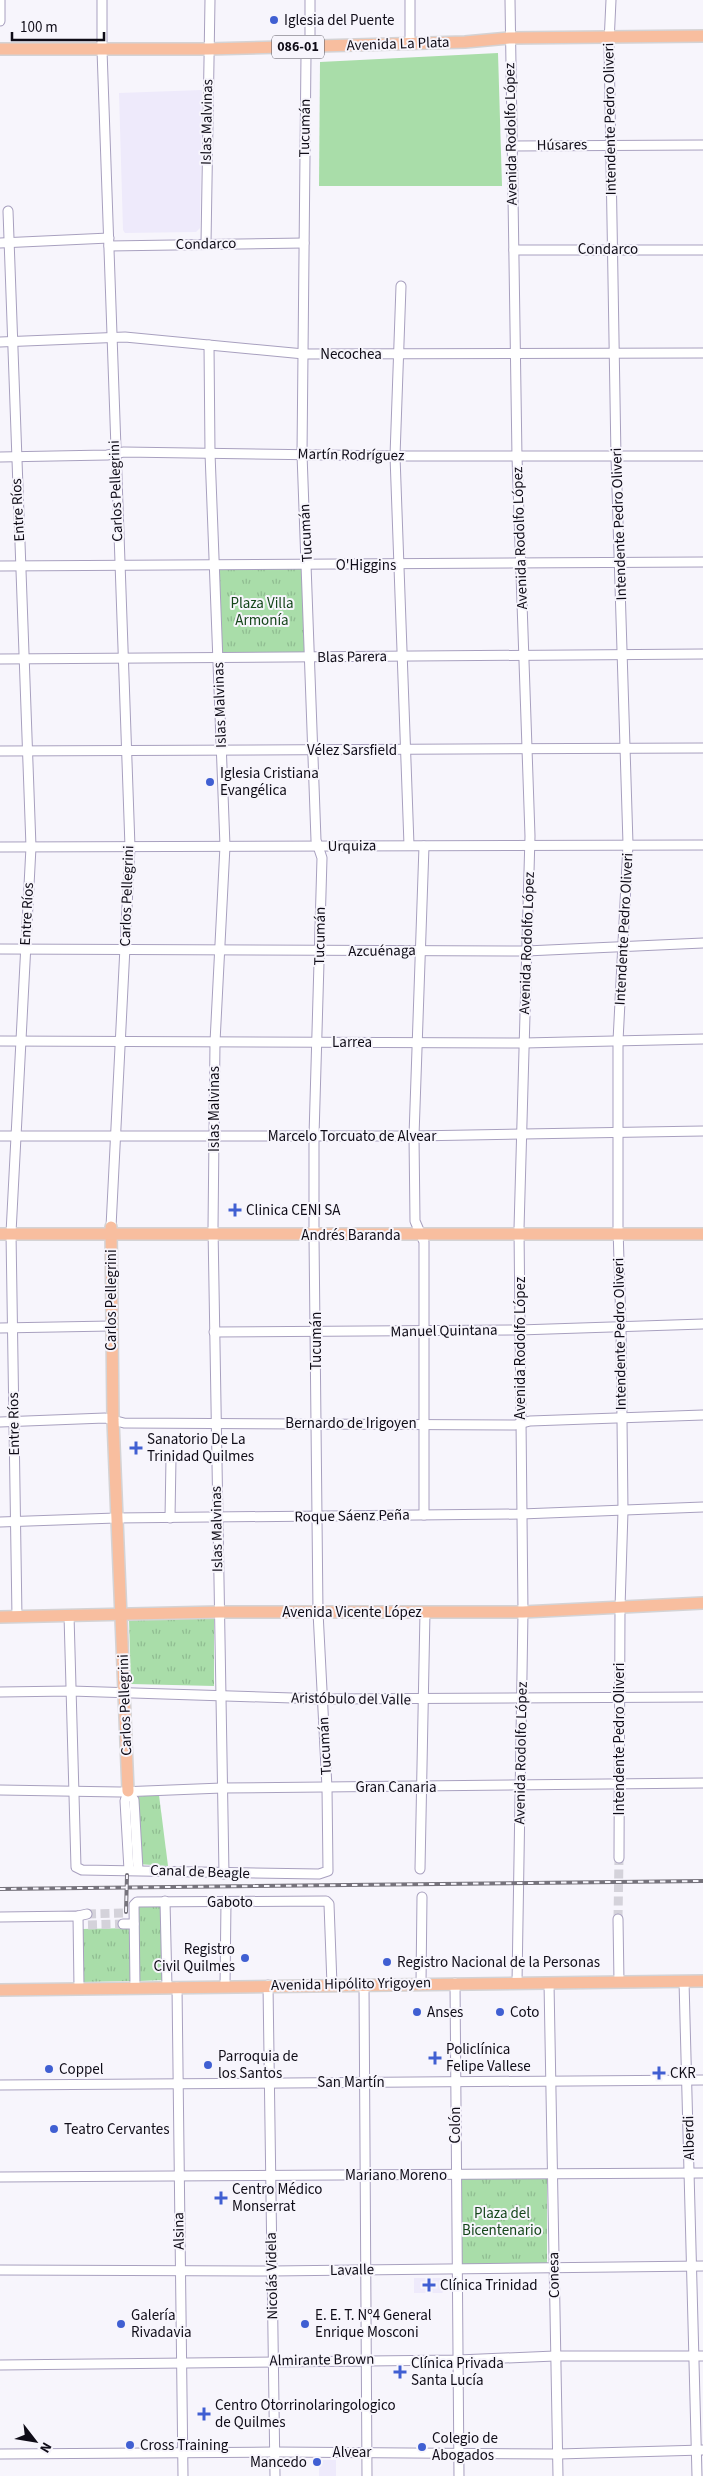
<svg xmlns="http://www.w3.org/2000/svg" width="703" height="2476" viewBox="0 0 703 2476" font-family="'Source Sans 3',sans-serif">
<defs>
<pattern id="park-tufts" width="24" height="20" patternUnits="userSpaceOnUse" patternTransform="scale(1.25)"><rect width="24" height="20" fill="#a9dda9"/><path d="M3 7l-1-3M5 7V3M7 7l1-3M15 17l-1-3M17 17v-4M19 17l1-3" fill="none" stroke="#90bc91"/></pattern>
</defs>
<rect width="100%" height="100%" fill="#f7f5fc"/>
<g fill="#eeeafb">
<polygon points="202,90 200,228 196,232 125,233 123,230 119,93"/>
<polygon points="414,2278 444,2278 444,2291 442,2293 414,2293"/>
<rect x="319" y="2460" width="17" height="16"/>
</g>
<g fill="url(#park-tufts)">
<polygon points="215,565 307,565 311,657 218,657"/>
<polygon points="214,1618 214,1686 131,1684 129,1619"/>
<polygon points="159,1795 168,1866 137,1864 131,1797"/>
<polygon points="161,1903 164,1980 139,1981 136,1904"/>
<polygon points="131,1928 132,1981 83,1982 82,1929"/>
<polygon points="457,2178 547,2178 547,2264 458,2265"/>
</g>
<g fill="#a9dda9">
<polygon points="498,53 502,186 319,186 320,62"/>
<polygon points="296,595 297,614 288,614 288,596"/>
</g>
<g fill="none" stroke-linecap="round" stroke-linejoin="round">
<g stroke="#d4d2da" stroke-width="9" stroke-dasharray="9 4.5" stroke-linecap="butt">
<polyline points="87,1914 123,1913"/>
<polyline points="618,1919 619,1858"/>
<polyline points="88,1925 123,1924"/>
</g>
<g stroke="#a8a0bf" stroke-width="11">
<g id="minor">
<polyline points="102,0 102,50 130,847 111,1227"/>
<polyline points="510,0 517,457 530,836 519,1229 523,1612 517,1983"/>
<polyline points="611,0 609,43 616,457 628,844 618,1041 618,1228 621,1327 623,1511 620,1608 619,1858"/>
<polyline points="0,21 0,0"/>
<polyline points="410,44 410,0"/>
<polyline points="511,146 703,145"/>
<polyline points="8,211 31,847 11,1233 17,1617"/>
<polyline points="0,243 109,238"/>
<polyline points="206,243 210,0"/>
<polyline points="109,246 304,243"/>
<polyline points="514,250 703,250"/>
<polyline points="401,286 395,456 409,845"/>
<polyline points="0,342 125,337 304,354 703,353"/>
<polyline points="209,345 210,453 225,846 215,1042 213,1228 224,1874"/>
<polyline points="0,457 107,455 124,452 395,456 703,456"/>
<polyline points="0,566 703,562"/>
<polyline points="0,659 703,654"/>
<polyline points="0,751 703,748"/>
<polyline points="0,847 703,845"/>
<polyline points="0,949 526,951 703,943"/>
<polyline points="0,1041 524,1043 703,1039"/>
<polyline points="0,1136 414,1136 703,1131"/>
<polyline points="0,1328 111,1326"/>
<polyline points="214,1332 519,1330 703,1324"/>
<polyline points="0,1422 105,1418 124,1423 515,1425 530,1421 703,1415"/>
<polyline points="424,1515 424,1242 415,1221 414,1136 424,846"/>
<polyline points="170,1518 171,1458"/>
<polyline points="0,1522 116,1518 521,1514 703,1507"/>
<polyline points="69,1615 76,1867 82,1870 319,1874 328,1871 327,1788 318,1612 314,1236 314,1136 322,858 316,840 302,454 306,55 310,38 310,0"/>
<polyline points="0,1692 71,1691 323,1699 703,1697"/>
<polyline points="0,1790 120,1792 222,1788 703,1783"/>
<polyline points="128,1791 134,1800 138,1870"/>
<polyline points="128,1791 125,1801 129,1870"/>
<polyline points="420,1869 425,1612"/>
<polyline points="165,1901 167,1987"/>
<polyline points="78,1916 79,1988"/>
<polyline points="0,1917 78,1916 87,1914"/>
<polyline points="618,1919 619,1982"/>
<polyline points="123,1924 134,1924"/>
<polyline points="684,1981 697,2476"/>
<polyline points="421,1983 422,1897"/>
<polyline points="455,1983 459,2476"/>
<polyline points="549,1983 558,2476"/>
<polyline points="364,1984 367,2476"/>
<polyline points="268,1985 275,2476"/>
<polyline points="225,1986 226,1902"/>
<polyline points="135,1987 134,1905 137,1902 326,1901 329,1904 332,1985"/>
<polyline points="177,1987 183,2476"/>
<polyline points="0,2085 703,2080"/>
<polyline points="0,2177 703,2173"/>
<polyline points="0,2270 272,2271 703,2266"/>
<polyline points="0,2365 458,2360 555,2356 703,2356"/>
<polyline points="0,2454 275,2452 558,2454 703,2450"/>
</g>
</g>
<g stroke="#d4d3d5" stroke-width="14">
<g id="major">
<polyline points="0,49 208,49 465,42 509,38 703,36"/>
<polyline points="111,1227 113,1420 128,1791"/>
<polyline points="0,1234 703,1234"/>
<polyline points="0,1617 219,1612 523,1612 703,1603"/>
<polyline points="0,1990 703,1981"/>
</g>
</g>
<use href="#minor" stroke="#fff" stroke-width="9"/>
<use href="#major" stroke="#f8be9f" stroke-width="11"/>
<g stroke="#76737c" stroke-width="4">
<g id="rail">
<polyline points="0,1889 703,1881"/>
<polyline points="126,1912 127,1875"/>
</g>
</g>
<use href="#rail" stroke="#f7f5fc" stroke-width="2" stroke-dasharray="5.5" stroke-linecap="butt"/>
</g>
<g fill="#405fd2" stroke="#f7f5fc" stroke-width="2">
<circle cx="274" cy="20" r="5"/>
<circle cx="210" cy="782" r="5"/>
<path d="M232.5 1202.5h5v5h5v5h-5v5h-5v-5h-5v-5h5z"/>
<path d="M133.5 1440.5h5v5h5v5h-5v5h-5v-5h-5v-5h5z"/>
<circle cx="245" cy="1958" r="5"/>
<circle cx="387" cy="1962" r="5"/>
<circle cx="417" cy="2012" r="5"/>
<circle cx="500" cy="2012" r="5"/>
<path d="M432.5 2050.5h5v5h5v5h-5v5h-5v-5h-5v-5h5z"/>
<circle cx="208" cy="2065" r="5"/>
<circle cx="49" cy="2069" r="5"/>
<path d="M656.5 2065.5h5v5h5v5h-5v5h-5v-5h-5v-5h5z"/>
<circle cx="54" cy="2129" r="5"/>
<path d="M218.5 2190.5h5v5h5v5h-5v5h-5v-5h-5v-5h5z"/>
<path d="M426.5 2277.5h5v5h5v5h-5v5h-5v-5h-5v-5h5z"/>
<circle cx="121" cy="2324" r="5"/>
<circle cx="305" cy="2324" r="5"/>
<path d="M397.5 2364.5h5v5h5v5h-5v5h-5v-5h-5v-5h5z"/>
<path d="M201.5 2406.5h5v5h5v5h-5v5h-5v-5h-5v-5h5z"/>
<circle cx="130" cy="2445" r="5"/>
<circle cx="422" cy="2447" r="5"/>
<circle cx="317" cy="2462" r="5"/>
</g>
<g text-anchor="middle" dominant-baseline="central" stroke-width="4" stroke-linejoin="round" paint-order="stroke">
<rect fill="#f7f5fc" stroke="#55525c" stroke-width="1" x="272" y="35.5" width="52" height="23" rx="4"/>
<g font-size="14" font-weight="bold" fill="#0f0c17">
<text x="298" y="47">086-01</text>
</g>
<g font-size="15" fill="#0f0c17" stroke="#f7f5fc" text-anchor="start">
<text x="284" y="20">Iglesia del Puente</text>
<text x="220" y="773">Iglesia Cristiana<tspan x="220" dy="17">Evangélica</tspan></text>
<text x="246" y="1210">Clinica CENI SA</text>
<text x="147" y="1439">Sanatorio De La<tspan x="147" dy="17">Trinidad Quilmes</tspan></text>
<text x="235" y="1949" text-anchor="end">Registro<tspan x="235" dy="17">Civil Quilmes</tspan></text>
<text x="397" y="1962">Registro Nacional de la Personas</text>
<text x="427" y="2012">Anses</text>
<text x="510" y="2012">Coto</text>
<text x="446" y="2049">Policlínica<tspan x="446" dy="17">Felipe Vallese</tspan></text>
<text x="218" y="2056">Parroquia de<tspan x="218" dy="17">los Santos</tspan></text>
<text x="59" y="2069">Coppel</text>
<text x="670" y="2073">CKR</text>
<text x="64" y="2129">Teatro Cervantes</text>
<text x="232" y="2189">Centro Médico<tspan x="232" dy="17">Monserrat</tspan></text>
<text x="440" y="2285">Clínica Trinidad</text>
<text x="131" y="2315">Galería<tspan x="131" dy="17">Rivadavia</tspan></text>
<text x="315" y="2315">E. E. T. Nº4 General<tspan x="315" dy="17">Enrique Mosconi</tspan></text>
<text x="411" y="2363">Clínica Privada<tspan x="411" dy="17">Santa Lucía</tspan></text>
<text x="215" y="2405">Centro Otorrinolaringologico<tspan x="215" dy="17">de Quilmes</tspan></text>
<text x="432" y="2438">Colegio de<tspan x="432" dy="17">Abogados</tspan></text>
<text x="140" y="2445">Cross Training</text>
<text x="307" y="2462" text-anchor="end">Mancedo</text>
</g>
<g font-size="15" fill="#0f0c17" stroke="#f7f5fc">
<text transform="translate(398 44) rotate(-2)">Avenida La Plata</text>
<text transform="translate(610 119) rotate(-91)">Intendente Pedro Oliveri</text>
<text transform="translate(207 122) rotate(-89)">Islas Malvinas</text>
<text transform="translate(305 128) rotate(-89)">Tucumán</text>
<text transform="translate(511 134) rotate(-91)">Avenida Rodolfo López</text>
<text transform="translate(562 145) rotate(-1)">Húsares</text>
<text transform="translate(206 244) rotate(-1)">Condarco</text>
<text x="608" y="249">Condarco</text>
<text x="351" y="354">Necochea</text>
<text transform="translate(351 455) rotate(1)">Martín Rodríguez</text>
<text transform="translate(116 491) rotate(-92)">Carlos Pellegrini</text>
<text transform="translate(18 510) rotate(-93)">Entre Ríos</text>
<text transform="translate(619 524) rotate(-92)">Intendente Pedro Oliveri</text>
<text transform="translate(306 533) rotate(-93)">Tucumán</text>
<text transform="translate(520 538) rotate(-92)">Avenida Rodolfo López</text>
<text x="366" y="565">O'Higgins</text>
<text transform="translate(352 657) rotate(-1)">Blas Parera</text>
<text transform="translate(220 705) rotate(-92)">Islas Malvinas</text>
<text x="352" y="750">Vélez Sarsfield</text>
<text transform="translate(352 846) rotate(-1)">Urquiza</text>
<text transform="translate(127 896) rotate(-88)">Carlos Pellegrini</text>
<text transform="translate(27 914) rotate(-87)">Entre Ríos</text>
<text transform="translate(624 929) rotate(-87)">Intendente Pedro Oliveri</text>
<text transform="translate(320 936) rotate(-89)">Tucumán</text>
<text transform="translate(527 943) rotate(-88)">Avenida Rodolfo López</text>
<text transform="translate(382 951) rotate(-1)">Azcuénaga</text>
<text x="352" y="1042">Larrea</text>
<text transform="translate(214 1109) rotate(-90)">Islas Malvinas</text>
<text x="352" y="1136">Marcelo Torcuato de Alvear</text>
<text x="351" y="1235">Andrés Baranda</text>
<text transform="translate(111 1300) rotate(-90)">Carlos Pellegrini</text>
<text transform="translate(444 1331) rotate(-1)">Manuel Quintana</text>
<text transform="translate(620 1334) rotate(-91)">Intendente Pedro Oliveri</text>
<text transform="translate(316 1341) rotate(-90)">Tucumán</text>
<text transform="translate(520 1348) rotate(-90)">Avenida Rodolfo López</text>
<text x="351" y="1423">Bernardo de Irigoyen</text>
<text transform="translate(14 1424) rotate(-91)">Entre Ríos</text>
<text transform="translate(352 1516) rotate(-1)">Roque Sáenz Peña</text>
<text transform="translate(217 1529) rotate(-91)">Islas Malvinas</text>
<text x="352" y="1612">Avenida Vicente López</text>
<text transform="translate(351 1699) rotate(1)">Aristóbulo del Valle</text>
<text transform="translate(125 1705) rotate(-92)">Carlos Pellegrini</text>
<text transform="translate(619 1739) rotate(-90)">Intendente Pedro Oliveri</text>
<text transform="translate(325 1746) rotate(-93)">Tucumán</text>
<text transform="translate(521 1753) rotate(-89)">Avenida Rodolfo López</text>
<text x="396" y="1787">Gran Canaria</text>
<text transform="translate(200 1872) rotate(2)">Canal de Beagle</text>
<text x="230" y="1902">Gaboto</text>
<text transform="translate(351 1984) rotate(-1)">Avenida Hipólito Yrigoyen</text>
<text x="351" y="2082">San Martín</text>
<text transform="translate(455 2125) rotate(-90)">Colón</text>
<text transform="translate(689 2138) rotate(-91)">Alberdi</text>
<text x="396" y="2175">Mariano Moreno</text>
<text transform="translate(179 2231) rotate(-91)">Alsina</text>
<text transform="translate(352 2270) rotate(-1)">Lavalle</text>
<text transform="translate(554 2275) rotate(-91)">Conesa</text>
<text transform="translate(272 2276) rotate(-91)">Nicolás Videla</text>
<text transform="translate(322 2360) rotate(-1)">Almirante Brown</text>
<text x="352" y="2452">Alvear</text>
</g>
<g font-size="15" fill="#15461a" stroke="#f7f5fc">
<text x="262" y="603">Plaza Villa<tspan x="262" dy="17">Armonía</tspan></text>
<text x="502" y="2213">Plaza del<tspan x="502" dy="17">Bicentenario</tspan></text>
</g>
</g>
<g transform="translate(35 2441) rotate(121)" stroke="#f7f5fc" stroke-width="4" paint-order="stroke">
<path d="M0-4L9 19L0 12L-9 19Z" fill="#0f0c17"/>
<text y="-8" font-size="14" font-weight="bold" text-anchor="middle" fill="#0f0c17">N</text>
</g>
<path d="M12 32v8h92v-8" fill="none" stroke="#0f0c17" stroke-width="2.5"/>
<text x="20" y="32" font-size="15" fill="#0f0c17" stroke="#f7f5fc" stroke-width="4" paint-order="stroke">100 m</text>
</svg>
